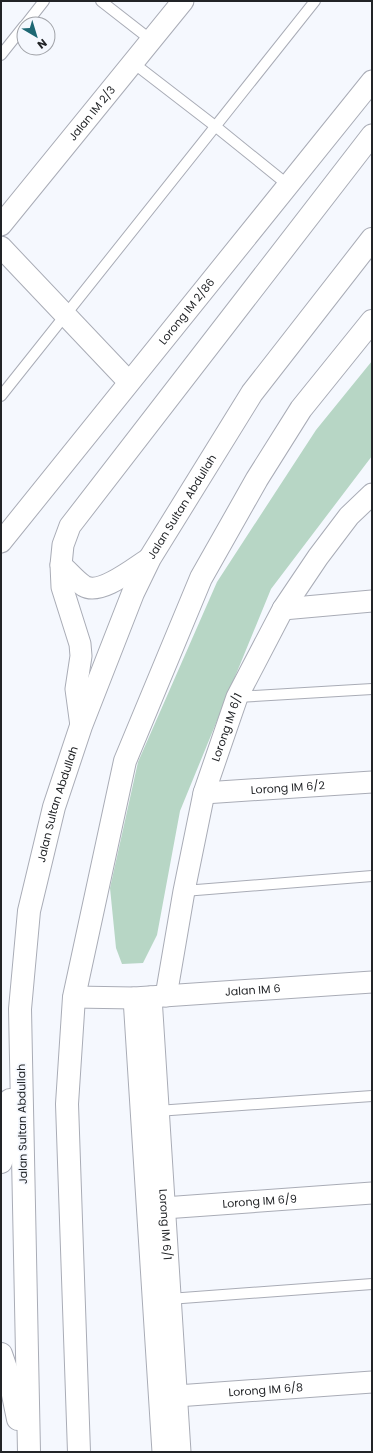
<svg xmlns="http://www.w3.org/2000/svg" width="373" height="1453" viewBox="0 0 373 1453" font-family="Poppins,sans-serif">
<rect width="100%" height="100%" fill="#f5f8fe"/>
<polygon fill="#b7d6c5" points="372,361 372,456 271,589 180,811 157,935 143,963 122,964 116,948 110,888 138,762 217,582 316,430"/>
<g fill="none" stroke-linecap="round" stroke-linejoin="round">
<g stroke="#a9acb6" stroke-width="12">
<g id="service">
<polyline points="101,1 151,40"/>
<polyline points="26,24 44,1"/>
<polyline points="1,55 24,26"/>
<polyline points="132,62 215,126 288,185"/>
<polyline points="1,396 315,1"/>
<polyline points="237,697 372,689"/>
<polyline points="184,891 372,876"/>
<polyline points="157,1111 372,1096"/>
<polyline points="169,1299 372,1284"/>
</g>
</g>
<g stroke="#a9acb6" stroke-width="23">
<g id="minor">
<path id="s1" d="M1,225L183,1"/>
<polyline points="1,247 128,381"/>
<path id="s2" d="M1,542L372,81"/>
<path d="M61,565C68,571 76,581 84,586C101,596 135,567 150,558"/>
<polyline points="283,609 372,601"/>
<polyline points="81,726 76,689 81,656 80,644 62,587 61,565 63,545 70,526 372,135"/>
<path id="s3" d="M204,793L372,782"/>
<path id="s4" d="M166,996L184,891L204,793L237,697L283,609L318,557L349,516L372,494"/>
<path id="s5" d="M74,997L134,998L372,982"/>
<path id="s6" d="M151,997L180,1452"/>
<polyline points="134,998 163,1452"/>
<path id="s7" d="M150,1209L372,1193"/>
<path id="s8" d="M163,1397L372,1382"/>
</g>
</g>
<g stroke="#a9acb6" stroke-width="24">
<g id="secondary">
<polyline points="1,1162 4,1153 10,1100"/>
<polyline points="1,1354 10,1380 18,1419"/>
<path id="s9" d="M29,1452L20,1009L29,911L54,807L81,726L133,593L150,558L252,393L372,239"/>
<polyline points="79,1452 67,1104 74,997 125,761 201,578 257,479 301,409 372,321"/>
</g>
</g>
<use href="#service" stroke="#fff" stroke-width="10"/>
<use href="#minor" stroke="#fff" stroke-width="21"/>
<use href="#secondary" stroke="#fff" stroke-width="22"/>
</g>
<g text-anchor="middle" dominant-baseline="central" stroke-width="3.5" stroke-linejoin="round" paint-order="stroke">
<g font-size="11" fill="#222427" stroke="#f5f8fe">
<text stroke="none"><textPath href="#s1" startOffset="144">Jalan IM 2/3</textPath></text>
<text stroke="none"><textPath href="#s2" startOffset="296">Lorong IM 2/86</textPath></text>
<text stroke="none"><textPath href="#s9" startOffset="976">Jalan Sultan Abdullah</textPath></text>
<text stroke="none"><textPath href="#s4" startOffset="276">Lorong IM 6/1</textPath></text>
<text stroke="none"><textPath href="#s3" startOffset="84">Lorong IM 6/2</textPath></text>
<text stroke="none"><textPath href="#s9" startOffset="652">Jalan Sultan Abdullah</textPath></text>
<text stroke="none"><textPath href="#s5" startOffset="179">Jalan IM 6</textPath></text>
<text transform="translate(22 1124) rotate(-91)">Jalan Sultan Abdullah</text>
<text stroke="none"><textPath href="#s7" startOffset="110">Lorong IM 6/9</textPath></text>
<text stroke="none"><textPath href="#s6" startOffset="228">Lorong IM 6/1</textPath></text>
<text stroke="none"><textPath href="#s8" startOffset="103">Lorong IM 6/8</textPath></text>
</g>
</g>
<rect width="373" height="1453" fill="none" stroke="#222427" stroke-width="4"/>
<g transform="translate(36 36) rotate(142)"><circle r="19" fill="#f5f8fe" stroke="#a1a3a8"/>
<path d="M0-3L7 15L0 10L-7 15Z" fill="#1d6773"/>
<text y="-6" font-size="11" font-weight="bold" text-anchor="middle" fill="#222427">N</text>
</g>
</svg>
